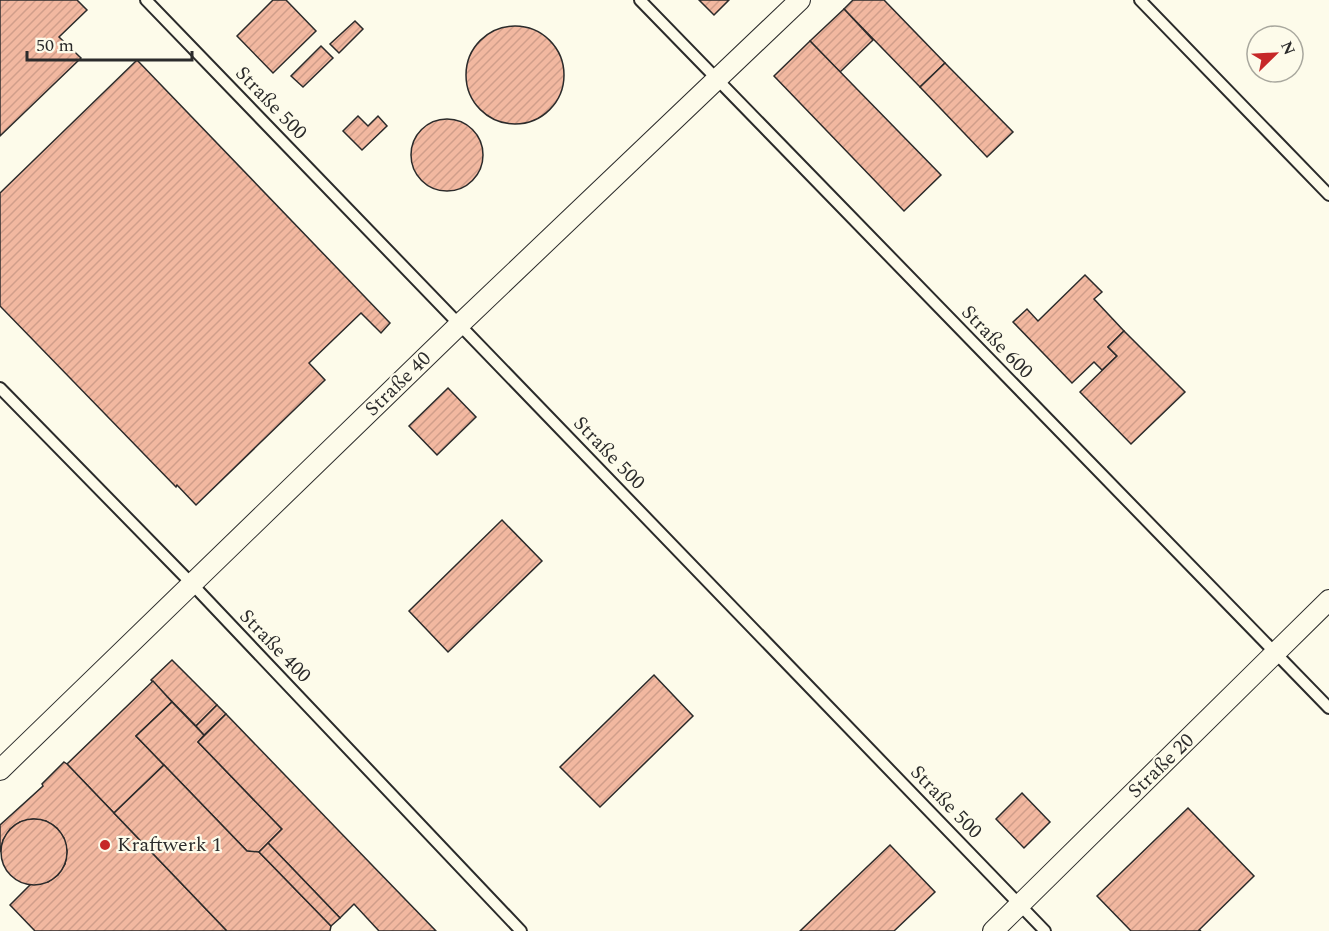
<svg xmlns="http://www.w3.org/2000/svg" width="1329" height="931" viewBox="0 0 1329 931" font-family="Spectral,serif">
<defs>
<pattern id="building-hatch" width="6" height="6" patternUnits="userSpaceOnUse" patternTransform="scale(1.5)"><rect width="6" height="6" fill="#f2b8a0"/><path d="M-1 1l2-2M0 6l6-6M5 7l2-2" fill="none" stroke="#d09e8a"/></pattern>
</defs>
<rect width="100%" height="100%" fill="#fdfbea"/>
<g fill="url(#building-hatch)" stroke="#2b2b2b" stroke-width="1.5">
<polygon points="0,0 77,0 87,10 59,37 81,58 0,136"/>
<polygon points="273,0 286,0 316,31 273,73 237,36"/>
<polygon points="699,0 729,0 714,15"/>
<polygon points="853,0 884,0 945,63 920,87 844,9"/>
<polygon points="844,9 873,40 840,72 810,41"/>
<polygon points="355,21 363,29 339,53 330,44"/>
<circle cx="515" cy="75" r="49"/>
<polygon points="810,41 941,175 904,211 774,76"/>
<polygon points="321,46 333,58 303,87 291,76"/>
<polygon points="137,60 390,323 381,333 361,313 309,363 325,380 196,505 177,485 176,487 0,306 0,193"/>
<polygon points="945,63 1013,132 987,157 920,87"/>
<polygon points="358,116 368,126 378,116 387,126 362,150 343,131"/>
<circle cx="447" cy="155" r="36"/>
<polygon points="1085,275 1102,292 1094,299 1124,331 1108,347 1117,356 1102,370 1094,362 1072,383 1013,322 1027,309 1038,321"/>
<polygon points="1124,331 1185,392 1131,444 1080,392 1117,356 1108,347"/>
<polygon points="448,388 476,417 437,455 409,426"/>
<polygon points="502,520 542,561 448,652 409,611"/>
<polygon points="172,660 217,705 196,726 151,680"/>
<polygon points="654,675 693,716 600,807 560,767"/>
<polygon points="153,681 172,702 136,736 164,765 114,813 67,764"/>
<polygon points="172,702 204,735 198,742 282,829 258,853 247,851 136,736"/>
<polygon points="217,705 226,714 204,735 196,726"/>
<polygon points="226,714 338,830 436,931 379,931 354,904 340,918 268,843 282,829 198,742"/>
<polygon points="64,762 67,764 227,931 35,931 10,905 31,884 48,882 58,875 65,864 67,851 64,838 57,828 46,821 33,819 20,822 10,829 3,840 0,852 0,825 43,786 42,784"/>
<polygon points="164,765 247,851 259,852 331,926 330,931 227,931 114,813"/>
<polygon points="1022,793 1050,822 1024,848 996,819"/>
<polygon points="1188,808 1254,876 1199,930 1201,931 1131,931 1097,896"/>
<circle cx="34" cy="852" r="33"/>
<polygon points="268,843 340,918 331,926 259,852"/>
<polygon points="890,845 935,892 894,931 800,931"/>
</g>
<g fill="none" stroke-linecap="round" stroke-linejoin="round">
<g stroke="#2b2b2b" stroke-width="14">
<g id="lane">
<polyline points="146,0 1045,931"/>
<polyline points="640,0 1329,708"/>
<polyline points="1140,0 1329,195"/>
<polyline points="0,388 192,584 521,931"/>
</g>
</g>
<g stroke="#2b2b2b" stroke-width="22">
<g id="street">
<polyline points="0,770 460,324 800,0"/>
<polyline points="993,931 1329,600"/>
</g>
</g>
<use href="#lane" stroke="#fdfbea" stroke-width="10"/>
<use href="#street" stroke="#fdfbea" stroke-width="20"/>
</g>
<circle fill="#c62828" stroke="#fdfbea" stroke-width="2" cx="105" cy="845" r="6"/>
<g text-anchor="middle" dominant-baseline="central" stroke-width="4.5" stroke-linejoin="round" paint-order="stroke">
<g font-size="20" fill="#2b2b2b" stroke="#fdfbea">
<text transform="translate(271 103) rotate(46)">Straße 500</text>
<text transform="translate(997 342) rotate(46)">Straße 600</text>
<text transform="translate(398 384) rotate(-44)">Straße 40</text>
<text transform="translate(609 453) rotate(46)">Straße 500</text>
<text transform="translate(275 646) rotate(46)">Straße 400</text>
<text transform="translate(1161 766) rotate(-44)">Straße 20</text>
<text transform="translate(946 802) rotate(46)">Straße 500</text>
</g>
<g font-size="20" fill="#2b2b2b" stroke="#fdfbea" text-anchor="start">
<text x="117" y="845">Kraftwerk 1</text>
</g>
</g>
<g transform="translate(1275 54) rotate(66)"><circle r="28" fill="#fdfbea" stroke="#a9a89e" stroke-width="1.5"/>
<path d="M0-4.5L10 22L0 15L-10 22Z" fill="#c62828"/>
<text y="-9" font-size="16" font-weight="bold" text-anchor="middle" fill="#2b2b2b">N</text>
</g>
<path d="M27 51v9h165v-9" fill="none" stroke="#2b2b2b" stroke-width="3"/>
<text x="36" y="51" font-size="18" fill="#2b2b2b" stroke="#fdfbea" stroke-width="4.5" paint-order="stroke">50 m</text>
</svg>
